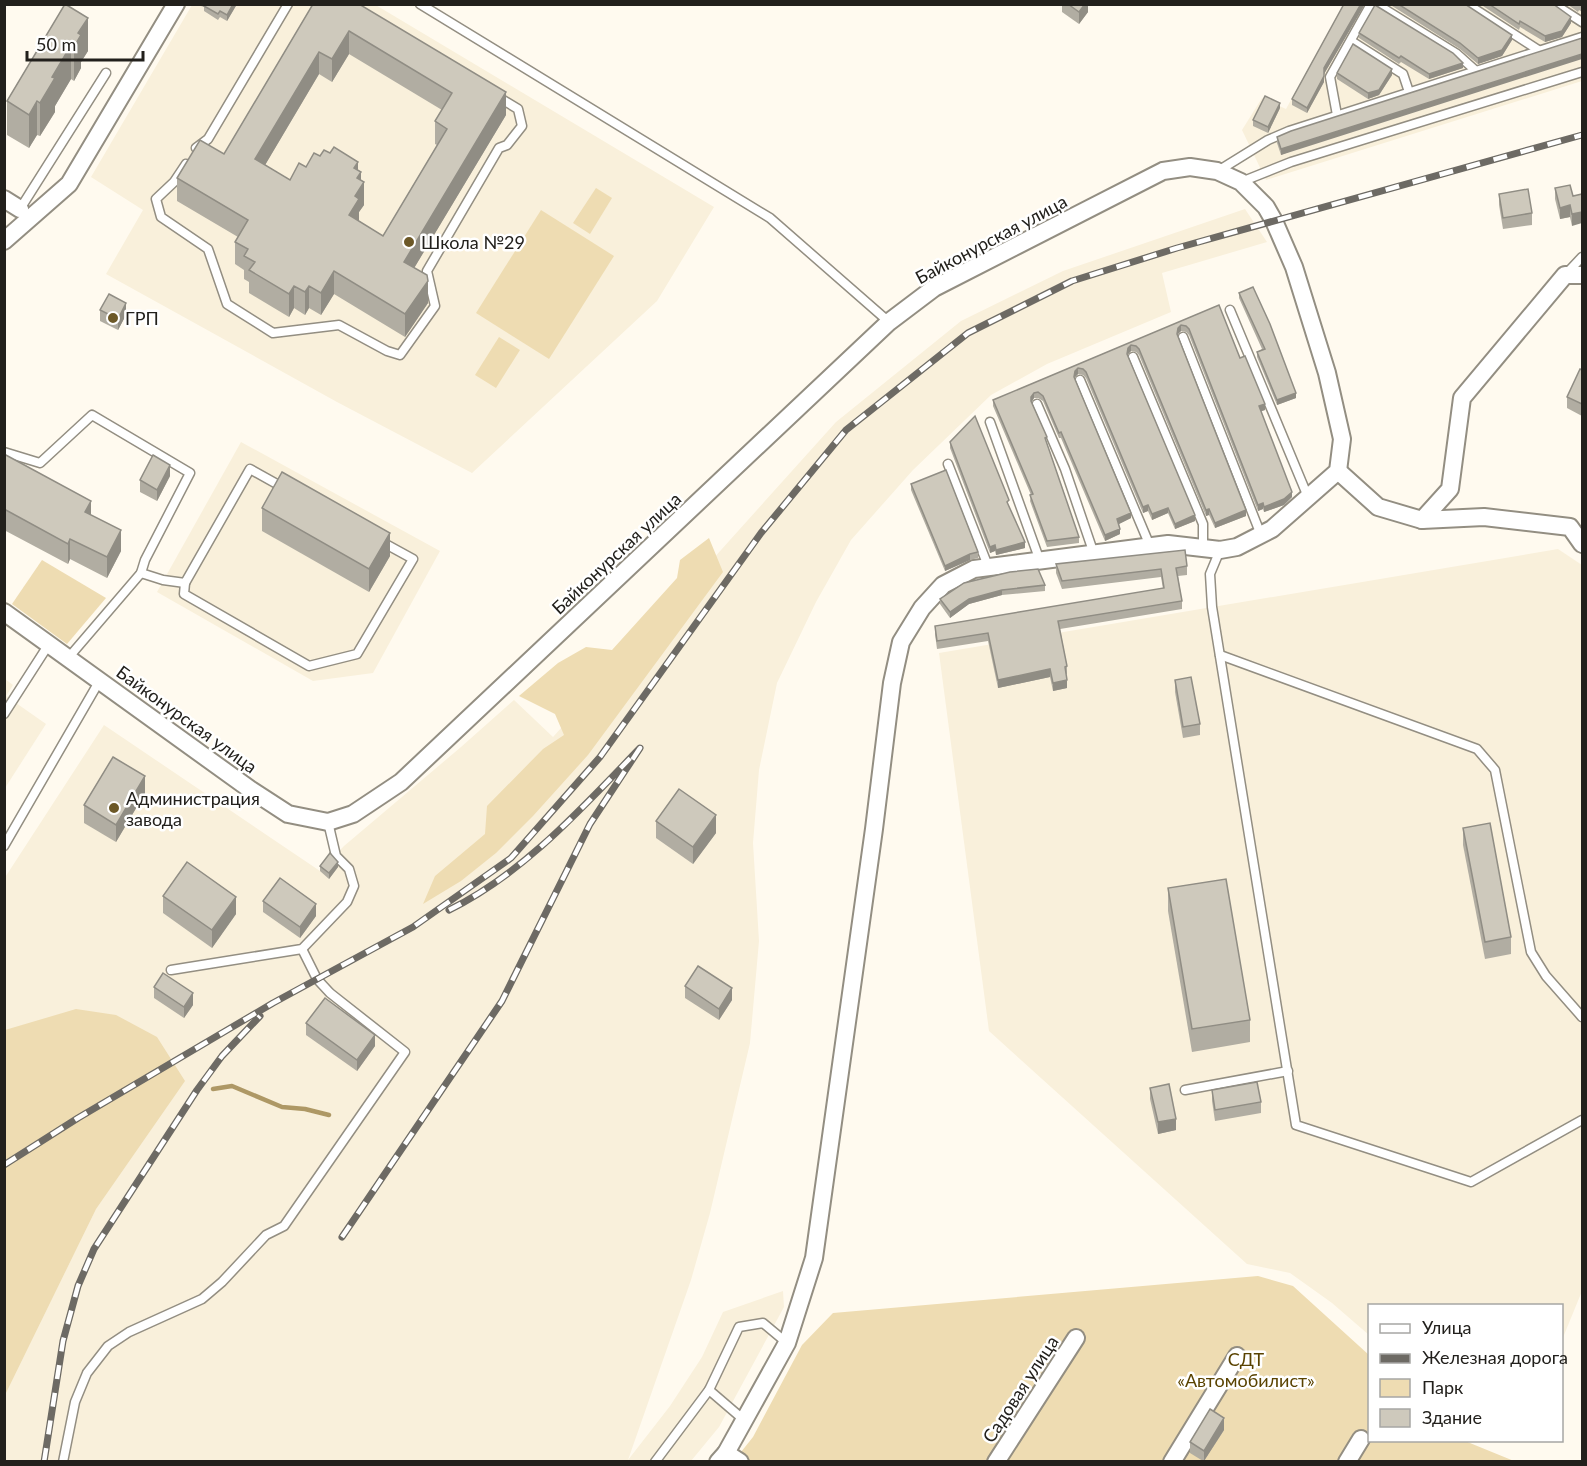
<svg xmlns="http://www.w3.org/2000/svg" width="1587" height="1466" viewBox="0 0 1587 1466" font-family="Lato,sans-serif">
<rect width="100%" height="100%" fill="#fffaef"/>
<g fill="#f9f0db">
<polygon points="374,4 714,207 657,301 472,473 337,402 106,274 143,210 91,177 192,5"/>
<polygon points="1343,5 1582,5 1582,81 1266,180 1242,130 1262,98 1286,109"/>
<polygon points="1245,209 1267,242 1162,273 1171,312 1047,364 991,395 913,470 851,540 816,602 777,683 759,770 753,843 759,941 750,1043 710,1213 691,1280 628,1460 670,1406 702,1357 723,1312 783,1291 784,1307 719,1427 691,1461 5,1461 4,879 104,725 320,871 344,846 461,747 514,700 553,737 836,422 961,321 1063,271"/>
<polygon points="241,442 440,551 373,673 313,681 157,592"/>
<polygon points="1558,549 1582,565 1582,1291 1562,1340 1562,1306 1370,1306 1369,1335 1332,1303 1290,1273 1247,1264 989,1031 939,653"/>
<polygon points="5,679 13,685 6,696 46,724 5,788"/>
</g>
<g fill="#eedcb2">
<polygon points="596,188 612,198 590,234 573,223"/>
<polygon points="541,210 614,256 549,359 476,313"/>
<polygon points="499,337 520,350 496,388 475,375"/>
<polygon points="709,538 723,572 588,755 533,816 496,853 461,881 423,904 435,876 485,834 487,806 543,749 564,735 555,714 519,696 558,663 586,647 612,650 677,578 680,560"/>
<polygon points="42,560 106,598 67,644 12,604"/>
<polygon points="76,1009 116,1015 157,1037 185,1081 96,1209 5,1395 5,1030"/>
<polygon points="1258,1276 1293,1286 1369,1355 1370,1440 1465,1441 1514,1461 733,1462 753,1437 802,1345 833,1313"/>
</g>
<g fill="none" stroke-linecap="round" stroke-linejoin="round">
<polyline stroke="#ae9865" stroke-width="4.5" points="213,1089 232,1086 282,1107 305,1109 329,1115"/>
<g stroke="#938e82" stroke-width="11">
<g id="lane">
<polyline points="420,4 770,218 889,322"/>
<polyline points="1376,4 1457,54 1476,71"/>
<polyline points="1467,4 1540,51"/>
<polyline points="1554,4 1582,22"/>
<polyline points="1351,41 1403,74 1409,92"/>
<polyline points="1337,115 1330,77 1371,4"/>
<polyline points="196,148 208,139 288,4"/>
<polyline points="186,164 174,182 156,199 161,217 208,249 227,304 273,333 339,325 387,351 400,355 435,306 427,271 499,148 507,145 522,126 518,109 498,97"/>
<polyline points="1218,171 1268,140 1289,131 1582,37"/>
<polyline points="1241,182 1291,162 1582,72"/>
<polyline points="20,209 106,73"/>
<polyline points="1566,274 1582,257"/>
<polyline points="1230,310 1308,497"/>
<polyline points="1183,337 1261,535"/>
<polyline points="1133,357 1203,524 1203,548"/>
<polyline points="1080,380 1150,546"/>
<polyline points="1037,404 1065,469 1094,554"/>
<polyline points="990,422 1040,561"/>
<polyline points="4,452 40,463 92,415 190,473 145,560 141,573"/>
<polyline points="948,464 988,566"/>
<polyline points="1220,550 1210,574 1212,607 1296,1125 1471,1182 1582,1120"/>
<polyline points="185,583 184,594 309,666 357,654 413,559 382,542"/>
<polyline points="1220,655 1477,749 1495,770 1531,952 1546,976 1582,1017"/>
<polyline points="69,657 141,573 163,580 185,583 250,469 284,488"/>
<polyline points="4,714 49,644"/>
<polyline points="4,846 100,680"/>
<polyline points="171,970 302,949 347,902 354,886 349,869 336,856 328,822"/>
<polyline points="1185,1090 1288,1071"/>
<polyline points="709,1390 744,1420"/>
<polyline points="63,1462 75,1402 87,1373 108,1346 129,1332 202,1299 222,1282 266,1235 284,1226 405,1052 330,993 317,979 302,949"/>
<polyline points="655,1462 709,1390 739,1327 763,1323 787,1343"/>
</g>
</g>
<g stroke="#938e82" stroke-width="20">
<g id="street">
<polyline points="4,199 20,209"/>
<polyline points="4,241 69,184 176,4"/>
<polyline points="1338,471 1378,507 1422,520 1484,517 1570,527 1582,544"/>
<polyline points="1422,520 1450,489 1462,398 1565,275 1582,275"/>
<polyline points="4,612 251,790 288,814 328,822 353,814 401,782 889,322 934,288 1163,171 1190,167 1217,171 1241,182 1266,207 1274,221 1294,267 1327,373 1342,439 1338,471 1272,529 1237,547 1220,550 1168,544 974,569 943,585 922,608 901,642 892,683 874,829 814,1258 787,1343 726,1453 718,1462"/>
<polyline points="726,1453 740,1462"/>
<polyline points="996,1462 1076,1338"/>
<polyline points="1172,1462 1237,1356"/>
<polyline points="1347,1462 1361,1439"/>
</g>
</g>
<use href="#lane" stroke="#fff" stroke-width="8"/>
<use href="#street" stroke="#fff" stroke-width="16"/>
<g stroke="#6d6a64" stroke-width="7">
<g id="rail">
<polyline points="4,1165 78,1118 273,1003 413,927 511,858 600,757 761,533 846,430 968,333 1072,281 1177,248 1582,135"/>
<path d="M342,1237L502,1001L590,824L640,748C582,808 524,873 449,910"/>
<polyline points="44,1462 63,1341 78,1286 94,1249 197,1090 222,1056 260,1016"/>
</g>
</g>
<use href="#rail" stroke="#fff" stroke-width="4.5" stroke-dasharray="14" stroke-linecap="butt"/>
</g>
<g fill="#b1ada2" fill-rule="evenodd">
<polygon points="65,4 88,51 81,62 81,68 74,81 71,79 55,106 55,112 40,136 37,135 29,148 7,135 7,101"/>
<polygon points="201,4 237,4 227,21 220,17 218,20 204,11 204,7 201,6"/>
<path d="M313,4L506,115L414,268L428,303L405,337L334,294L321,315L309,308L305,315L294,308L289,317L249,293V282L244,279V270L235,264V242L238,237L177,201V178L224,154ZM349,54L442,110L435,121V144L437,145L383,236L359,221V212L364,205L361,181L358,170L320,156L290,180L265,165L319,74L332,82Z"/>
<polygon points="1062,4 1088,4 1088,12 1079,24 1062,12"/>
<polygon points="1344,4 1365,4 1324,74 1324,82 1307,113 1292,105 1292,99"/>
<polygon points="1389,4 1465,4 1512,40 1502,56 1478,64 1460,49"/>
<polygon points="1480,4 1553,4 1571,23 1562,37 1545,42 1520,27 1519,30"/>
<polygon points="1567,4 1582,4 1582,12 1579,10 1578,12"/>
<polygon points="1359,33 1463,68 1429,79 1401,62 1399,64 1359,38"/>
<polygon points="1582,38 1281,155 1277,143 1277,137"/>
<polygon points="1337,73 1392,75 1379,95 1368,99 1337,79"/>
<polygon points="1280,108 1268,133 1253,126 1253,120"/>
<polygon points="1555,188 1573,196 1572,226 1570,217 1560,219 1555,199"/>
<polygon points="1499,194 1532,213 1532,225 1503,229 1499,205"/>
<polygon points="1239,293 1296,398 1277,405 1257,357 1257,352 1262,349 1239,298"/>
<polygon points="1219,305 1240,358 1265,410 1261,411 1292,497 1284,505 1264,512 1263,509 1258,511 1189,335 1186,332 1181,331 1178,334 1178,335 1246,516 1215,528 1209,515 1206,516 1139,355 1136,352 1131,351 1128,355 1195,521 1175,529 1168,513 1152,520 1148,511 1143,513 1086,378 1083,375 1078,374 1075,378 1131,518 1119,524 1120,534 1105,541 1061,438 1059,438 1043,401 1038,398 1034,398 1032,402 1047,443 1079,537 1079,543 1047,547 1030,501 1031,495 993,406 993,400"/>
<polygon points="100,310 126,315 118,330 100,321"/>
<polygon points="1582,370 1582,416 1567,408 1567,397"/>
<polygon points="950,442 1009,506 1025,548 996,555 995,551 990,553 950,448"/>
<polygon points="4,454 91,515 121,551 107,578 70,559 68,564 4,530"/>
<polygon points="170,476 157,501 140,492 140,480"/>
<polygon points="911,484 978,552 978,558 970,560 945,571 911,490"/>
<polygon points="262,508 390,556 369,592 262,531"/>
<polygon points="1056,564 1187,566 1187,575 1178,576 1182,601 1182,609 1060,629 1067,666 1067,674 1066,674 1067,688 1053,691 1050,677 998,688 988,641 937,649 935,634 935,626 1163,589 1161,577 1062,589 1056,573"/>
<polygon points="964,583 1045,585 1045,591 1002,595 969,604 950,618 940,604 940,599"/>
<polygon points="1175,680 1200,724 1200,735 1183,738 1175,692"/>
<polygon points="145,793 116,842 84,823 84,805"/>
<polygon points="656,821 716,833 693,864 656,838"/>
<polygon points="1463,828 1511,937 1511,954 1485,959 1463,845"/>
<polygon points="320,866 338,867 329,879 320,871"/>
<polygon points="1168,888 1250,1020 1250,1042 1192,1052 1168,911"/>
<polygon points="163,896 236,914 212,948 163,913"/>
<polygon points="263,901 316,916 300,938 263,912"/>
<polygon points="685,986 732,1000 719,1020 685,998"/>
<polygon points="154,987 193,1005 184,1018 154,998"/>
<polygon points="306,1023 375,1046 357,1071 306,1035"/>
<polygon points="1150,1088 1176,1130 1158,1134 1150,1099"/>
<polygon points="1212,1090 1261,1102 1261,1113 1215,1121 1212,1101"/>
<polygon points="1224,1430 1204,1461 1203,1461 1190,1453 1190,1442"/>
</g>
<g fill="#908d84">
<polygon points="233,4 237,4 227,21 227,15"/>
<polygon points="1085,4 1088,4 1088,12 1079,24 1079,12"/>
<polygon points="1361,4 1365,4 1324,74 1324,68"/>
<polygon points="1571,17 1571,23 1562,37 1545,42 1545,36"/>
<polygon points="88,18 88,51 81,62 81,68 74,81 74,47 78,33"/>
<polygon points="349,31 349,54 332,82 332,59"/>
<polygon points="1512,35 1512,40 1502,56 1478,64 1478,58"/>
<polygon points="71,45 71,79 55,106 55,112 40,136 40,103 52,77"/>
<polygon points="319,52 319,74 255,182 255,159"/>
<polygon points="1582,54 1582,59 1281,155 1281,149"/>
<polygon points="1463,63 1463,68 1429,79 1429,74"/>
<polygon points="1392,69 1392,75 1379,95 1368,99 1368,93"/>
<polygon points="1324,76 1324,82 1307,113 1307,108"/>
<polygon points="506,92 506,115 404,285 404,262"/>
<polygon points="37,101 37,135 29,148 29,115"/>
<polygon points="1280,103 1280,108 1268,133 1268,127"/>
<polygon points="358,162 358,176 361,172 361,187 364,182 364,205 359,212 359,222 349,215 354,168"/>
<polygon points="1570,205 1570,217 1560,219 1560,208"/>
<polygon points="1582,212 1582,223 1572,226 1572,214"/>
<polygon points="334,271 334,294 321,315 321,293"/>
<polygon points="428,281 428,303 405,337 405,314"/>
<polygon points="294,286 294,308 289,317 289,294"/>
<polygon points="309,286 309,308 305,315 305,292"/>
<polygon points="126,303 126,315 118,330 118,319"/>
<polygon points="1181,325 1181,331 1178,334 1177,339 1178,328"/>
<polygon points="1131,345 1131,351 1128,354 1127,359 1128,348"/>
<polygon points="1078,368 1078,374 1075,377 1074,382 1075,371"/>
<polygon points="1034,393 1034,398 1031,403 1031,397"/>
<polygon points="1296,393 1296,398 1277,405 1277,400"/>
<polygon points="1265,404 1265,410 1259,412 1259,406"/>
<polygon points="170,465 170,476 157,501 157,490"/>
<polygon points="1292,492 1292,497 1284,505 1264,512 1264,507"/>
<polygon points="91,501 91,522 85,512"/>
<polygon points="1263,503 1263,509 1258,511 1258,505"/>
<polygon points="1148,505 1148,511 1143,513 1143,507"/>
<polygon points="1168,508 1168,513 1152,520 1152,514"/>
<polygon points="1209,509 1209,515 1206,516 1206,510"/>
<polygon points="1246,510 1246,516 1215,528 1215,523"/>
<polygon points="1131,513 1131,518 1117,525 1117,519"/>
<polygon points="1195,515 1195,521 1175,529 1175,524"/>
<polygon points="1120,529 1120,534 1105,541 1105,535"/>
<polygon points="121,530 121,551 107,578 107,557"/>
<polygon points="390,533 390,556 369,592 369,569"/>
<polygon points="70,539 70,559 68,564 68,544"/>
<polygon points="1025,542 1025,548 996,555 996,550"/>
<polygon points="995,545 995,551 990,553 990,547"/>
<polygon points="970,554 970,560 945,571 945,566"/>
<polygon points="1002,590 1002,595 969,604 950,618 950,612 969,599"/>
<polygon points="1050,669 1050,677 998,688 998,680"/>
<polygon points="1067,680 1067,688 1053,691 1053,683"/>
<polygon points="145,776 145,793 116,842 116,825"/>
<polygon points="716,815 716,833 693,864 693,847"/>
<polygon points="338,862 338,867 329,879 329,873"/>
<polygon points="236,897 236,914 212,948 212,930"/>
<polygon points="316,904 316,916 300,938 300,927"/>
<polygon points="732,988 732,1000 719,1020 719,1009"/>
<polygon points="193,993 193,1005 184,1018 184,1007"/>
<polygon points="375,1035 375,1046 357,1071 357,1060"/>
<polygon points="1176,1119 1176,1130 1158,1134 1158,1122"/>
<polygon points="1224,1418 1224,1430 1204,1461 1204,1451"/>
</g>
<g fill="#cec9bc" stroke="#908d84" stroke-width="1.5" fill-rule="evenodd">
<polygon points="65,4 88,18 78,33 81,35 74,47 71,45 52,77 55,78 40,103 37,101 29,115 7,101"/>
<polygon points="204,4 233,4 227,15 220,11 218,14 204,6"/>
<path d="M313,4H359L506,92L404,262L427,275L428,281L405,314L334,271L321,293L309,286L305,292L294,286L289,294L249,270L255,262L244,256L248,249L235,242L248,220L177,178L200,140L224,154ZM349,31L452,93L435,121L447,129L383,236L349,215L359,199L355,196L364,182L357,178L361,172L354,168L358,162L334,147L330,153L324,150L320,156L314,153L306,167L299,163L290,180L255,159L319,52L332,59Z"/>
<polygon points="1068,4 1085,4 1079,12"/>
<polygon points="1344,4 1361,4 1324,68 1324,76 1307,108 1292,99"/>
<polygon points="1398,4 1465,4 1512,35 1502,50 1478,58 1460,43"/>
<polygon points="1489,4 1553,4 1571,17 1562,31 1545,36 1520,21 1519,24"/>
<polygon points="1375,5 1453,53 1463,63 1429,74 1401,56 1399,58 1359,33"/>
<polygon points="1582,38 1582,54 1281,149 1277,137 1291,131"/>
<polygon points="1353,44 1392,69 1379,90 1368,93 1337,73"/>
<polygon points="1265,96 1280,103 1268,127 1253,120"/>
<polygon points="1570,185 1573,196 1582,194 1582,212 1572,214 1570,205 1560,208 1555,188"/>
<polygon points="1528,189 1532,213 1503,218 1499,194"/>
<polygon points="1253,287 1270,324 1296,393 1277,400 1257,352 1265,349 1239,293"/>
<polygon points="109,294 126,303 118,319 100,310"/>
<polygon points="1219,305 1240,358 1245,356 1265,404 1259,406 1292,492 1284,499 1264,507 1263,503 1258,505 1189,329 1186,326 1181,325 1178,328 1177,334 1246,510 1215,523 1209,509 1206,510 1139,349 1136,346 1131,345 1128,348 1127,354 1195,515 1175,524 1168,508 1152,514 1148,505 1143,507 1086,372 1083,369 1078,368 1075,371 1074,377 1131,513 1117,519 1120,529 1105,535 1061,432 1059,433 1043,396 1038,392 1034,393 1031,397 1031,401 1047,437 1045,438 1079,537 1047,541 1030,495 1033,494 993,400"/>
<polygon points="1580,369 1582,370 1582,404 1567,397"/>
<polygon points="975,416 1009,500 1007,502 1025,542 996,550 995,545 990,547 950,442"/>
<polygon points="4,454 91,501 85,512 121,530 107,557 70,539 68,544 4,509"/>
<polygon points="153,455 170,465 157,490 140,480"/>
<polygon points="946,470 978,552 970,554 945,566 911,484"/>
<polygon points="282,472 390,533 369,569 262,508"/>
<polygon points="1185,550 1187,566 1176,568 1182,601 1058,621 1067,666 1065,667 1067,680 1053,683 1050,669 998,680 988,633 937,641 935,626 1164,588 1161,569 1062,581 1056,564"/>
<polygon points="1038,569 1045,585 1002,590 969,599 950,612 940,599 964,583 1010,572"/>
<polygon points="1191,677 1200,724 1183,727 1175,680"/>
<polygon points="113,757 145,776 116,825 84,805"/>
<polygon points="679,789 716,815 693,847 656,821"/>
<polygon points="1490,823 1511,937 1485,942 1463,828"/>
<polygon points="330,853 338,862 329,873 320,866"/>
<polygon points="187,862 236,897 212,930 163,896"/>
<polygon points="280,878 316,904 300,927 263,901"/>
<polygon points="1226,879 1250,1020 1192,1029 1168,888"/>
<polygon points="698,966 732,988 719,1009 685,986"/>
<polygon points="163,973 193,993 184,1007 154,987"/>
<polygon points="325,998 375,1035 357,1060 306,1023"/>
<polygon points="1257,1082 1261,1102 1215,1110 1212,1090"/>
<polygon points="1169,1084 1176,1119 1158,1122 1150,1088"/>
<polygon points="1210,1409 1224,1418 1204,1451 1190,1442"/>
</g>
<g fill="#6c5827" stroke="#fff" stroke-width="2">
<circle cx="409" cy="242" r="6"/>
<circle cx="113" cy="318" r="6"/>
<circle cx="114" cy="808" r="6"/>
</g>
<g text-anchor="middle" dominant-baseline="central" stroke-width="5" stroke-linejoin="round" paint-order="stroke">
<g font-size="18" fill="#22201c" stroke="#fff">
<text transform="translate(991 239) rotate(-28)">Байконурская улица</text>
<text transform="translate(616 553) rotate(-43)">Байконурская улица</text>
<text transform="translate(187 719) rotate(36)">Байконурская улица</text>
<text transform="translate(1020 1389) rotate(-57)">Садовая улица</text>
</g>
<g font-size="18" fill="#22201c" stroke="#fff" text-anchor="start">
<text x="421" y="242">Школа №29</text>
<text x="125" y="318">ГРП</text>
<text x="126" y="798">Администрация<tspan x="126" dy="21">завода</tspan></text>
</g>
<g font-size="18" fill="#5a4300" stroke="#fff">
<text x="1246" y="1359">СДТ<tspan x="1246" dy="21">«Автомобилист»</tspan></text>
</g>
</g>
<rect width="1587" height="1466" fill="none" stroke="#22201c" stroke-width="12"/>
<rect x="1368" y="1304" width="195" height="138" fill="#ffffff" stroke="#a7a6a4" stroke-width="1.5"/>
<rect x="1380" y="1324" width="30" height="9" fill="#ffffff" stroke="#a7a6a4" stroke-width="1.5"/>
<text x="1422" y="1334" font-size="18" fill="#22201c">Улица</text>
<rect x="1380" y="1354" width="30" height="9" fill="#6d6a64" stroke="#a7a6a4" stroke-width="1.5"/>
<text x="1422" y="1364" font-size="18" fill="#22201c">Железная дорога</text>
<rect x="1380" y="1379" width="30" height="18" fill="#eedcb2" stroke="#a7a6a4" stroke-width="1.5"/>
<text x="1422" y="1394" font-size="18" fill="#22201c">Парк</text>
<rect x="1380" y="1409" width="30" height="18" fill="#cec9bc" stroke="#a7a6a4" stroke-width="1.5"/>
<text x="1422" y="1424" font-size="18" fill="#22201c">Здание</text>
<path d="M27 51v9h116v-9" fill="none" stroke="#22201c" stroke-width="3"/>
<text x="36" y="51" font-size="18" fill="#22201c" stroke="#ffffff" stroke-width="4.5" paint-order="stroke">50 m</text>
</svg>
